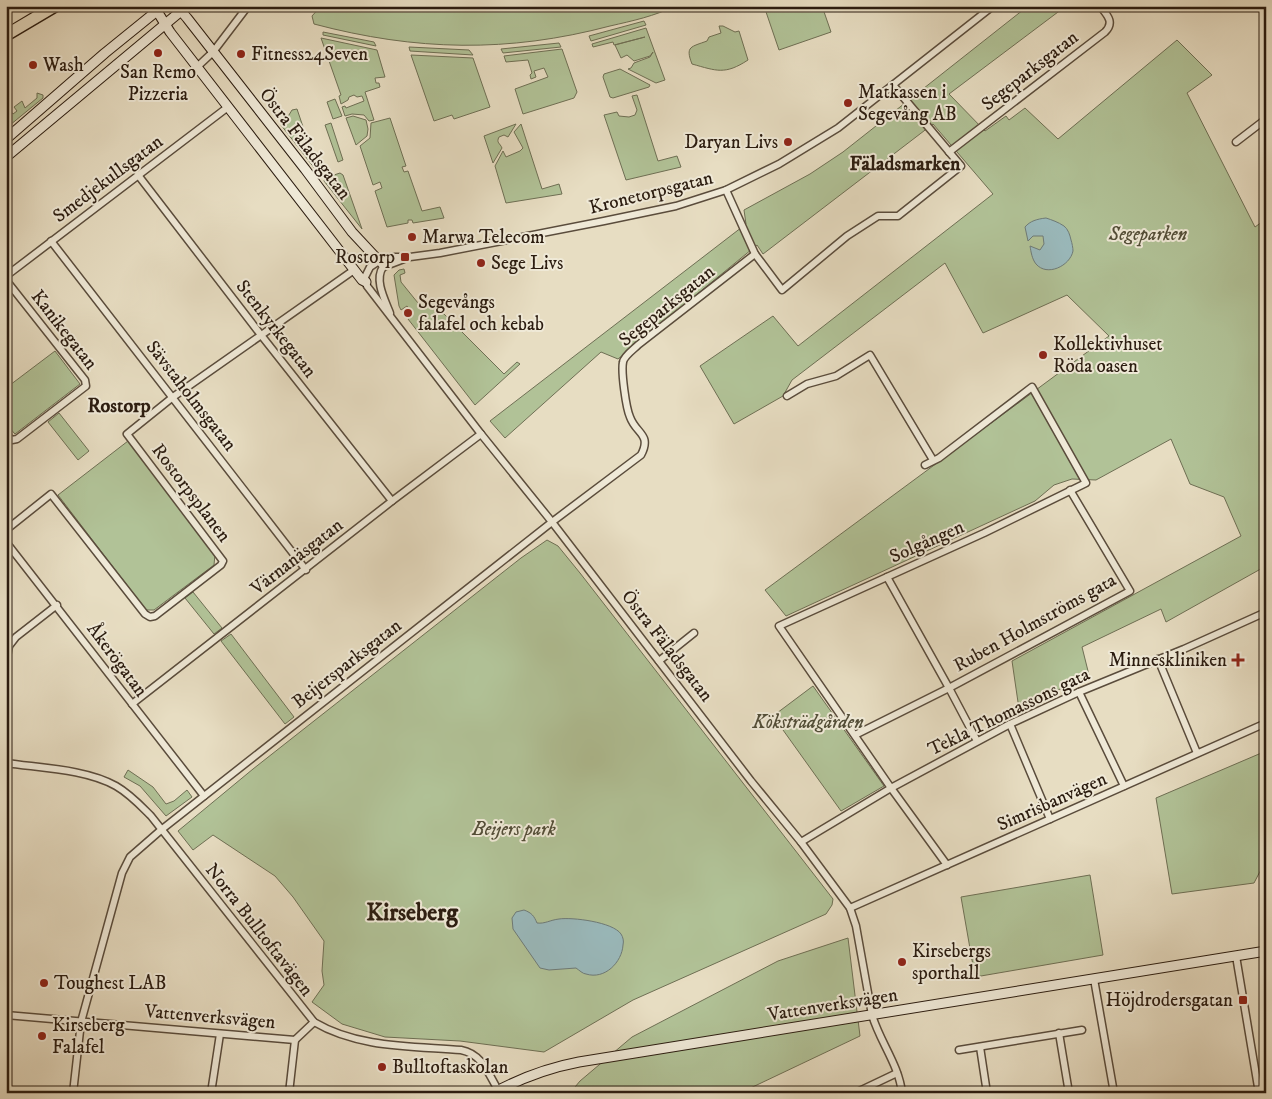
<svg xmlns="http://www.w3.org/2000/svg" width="1272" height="1099" viewBox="0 0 1272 1099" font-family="'IM FELL DW Pica',serif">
<rect width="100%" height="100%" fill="#e7ddc2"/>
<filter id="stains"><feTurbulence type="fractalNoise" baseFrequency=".004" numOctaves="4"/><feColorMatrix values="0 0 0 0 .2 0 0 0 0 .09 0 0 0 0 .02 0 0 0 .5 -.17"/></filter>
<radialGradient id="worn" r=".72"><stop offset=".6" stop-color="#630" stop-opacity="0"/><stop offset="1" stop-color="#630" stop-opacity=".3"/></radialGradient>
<g fill="#b1c297" stroke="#6e6f54">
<path d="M321,6H675C655,16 632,21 610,26C508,53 416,51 314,24L312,16Z"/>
<polygon points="764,6 822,6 831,32 779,50"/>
<polygon points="1028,6 1066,6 949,94 985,131 1006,116 1009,120 1025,108 1058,139 1177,40 1212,75 1187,93 1255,227 1266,219 1266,566 1166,622 1161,609 1082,647 1089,675 1019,709 1012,661 1241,536 1224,497 1190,484 1171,439 1096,480 1072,479 1054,485 1035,501 786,616 765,590 1109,336 1067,295 983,333 945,263 792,380 783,396 734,424 700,366 773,316 798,346 993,194 933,124 763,254 757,245 618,359 601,352 505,438 490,421 746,224 744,210 810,174 843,152"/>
<polygon points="644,21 646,25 591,41 589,36"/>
<path d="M719,26H723L735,32L739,31L748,60C725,75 717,71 692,64C685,46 691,47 707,41L709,37L721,33Z"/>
<polygon points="646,28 665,80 656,83 628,69 631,68 634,63 650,57 653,52 650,56 634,61 627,55 621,58 615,45 645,37 614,45 613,42 593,47 592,44"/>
<polygon points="323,32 374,42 376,46 323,35"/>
<polygon points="321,38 377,50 385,77 375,78 376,83 379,83 380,87 365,92 374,120 369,121 364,115 352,114 345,116 342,107 345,106 346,108 364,101 362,96 357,97 354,95 349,97 348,100 341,104 339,96 341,95"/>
<polygon points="559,43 561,47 503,53 501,49"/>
<polygon points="409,47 469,50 473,55 410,51"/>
<polygon points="562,49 577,92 574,98 523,114 515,89 548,77 544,68 534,71 536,77 531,79 530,75 532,73 528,60 506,62 504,56"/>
<polygon points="411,55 473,58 490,107 454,119 452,115 434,121"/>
<polygon points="620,69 650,85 649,87 613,98 610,97 603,77 604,74"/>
<polygon points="37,93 43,95 43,98 10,125 8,124 6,111 9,109 13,114 17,111 14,107 22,101 25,108 37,98"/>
<polygon points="637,95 658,161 677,156 681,167 626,180 604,115 617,112 619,116 629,117 635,115 637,110 632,96"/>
<polygon points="335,99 342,116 333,119 327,102"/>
<polygon points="297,109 319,174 281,125 284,123 292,110"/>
<polygon points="353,116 366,120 368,129 367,136 356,145 346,118"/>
<polygon points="390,118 406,166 402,167 404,172 408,171 422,211 440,207 444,218 413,223 412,220 408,220 408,223 387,227 375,191 382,188 380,182 373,185 360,146 370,138 371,123"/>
<polygon points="331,123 343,160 338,162 325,125"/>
<path d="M516,124L508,137L504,135L499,137C496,143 500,143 502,148L493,163L484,136Z"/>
<polygon points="521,124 542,189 559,184 562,194 506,203 495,166 503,151 506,157 520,151 523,148 514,132"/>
<polygon points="340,173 343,175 362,229 324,181 325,178"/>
<polygon points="404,269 405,273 400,275 401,282 418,303 436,299 438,308 504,374 517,362 520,364 475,405 408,319 413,314 407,306 401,310 399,306 394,275 399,270"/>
<polygon points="55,351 80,384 15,434 6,424 6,388"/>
<polygon points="59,413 89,451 78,460 48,422"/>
<polygon points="128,441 215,554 214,565 154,610 146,610 58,495"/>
<polygon points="547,540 558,546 580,573 833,899 832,905 826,914 633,1000 544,1052 460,1041 385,1037 342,1024 312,1002 324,985 322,971 324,941 293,897 275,876 213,835 193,850 178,831 253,769 521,558"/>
<polygon points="193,592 222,628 214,634 185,598"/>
<polygon points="231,634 294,717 285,724 221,641"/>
<polygon points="813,686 884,786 841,811 773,716"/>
<polygon points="1266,751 1266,860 1254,883 1172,894 1156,798"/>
<polygon points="128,770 153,787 166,804 174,801 187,790 192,797 166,816 140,786 124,777"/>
<polygon points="1090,875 1103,955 975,977 961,897"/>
<polygon points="848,938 860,1036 740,1093 570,1093 580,1081 632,1037 778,961"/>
</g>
<g fill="#9ababd" stroke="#6e7b78">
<path d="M1046,218C1052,220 1058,222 1064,226C1068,229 1070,235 1071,240C1072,243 1073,248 1073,251C1070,266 1047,277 1036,264C1032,259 1031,252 1030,246L1040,250L1044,244L1043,236H1033L1028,241L1025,227C1030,221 1037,219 1046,218Z"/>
<path d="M524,910C532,913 534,916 537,923C545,924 550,920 559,919C572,917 613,922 621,934C623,937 624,941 623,945C622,962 605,980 586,974C583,974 579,970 576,968L549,970L540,968L513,929L512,918L516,912Z"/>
</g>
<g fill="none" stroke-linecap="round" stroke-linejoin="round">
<g stroke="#5a4c3c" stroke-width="9">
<g id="street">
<polyline points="197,67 213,52 248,6"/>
<polyline points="1236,142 1266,119"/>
<path d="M949,152L1105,32C1115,22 1107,15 1100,6"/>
<polyline points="138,175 261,335 392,501"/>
<polyline points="726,190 755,254 782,290 847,236 878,216 898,216 961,166 893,85"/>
<polyline points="51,241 306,570"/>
<path d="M379,261L383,267C374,280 385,300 390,313"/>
<polyline points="383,267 404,259"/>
<polyline points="6,276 228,107"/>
<polyline points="6,280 85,380 86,386 17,439 12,440 6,435"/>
<polyline points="787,396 807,384 836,376 870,355 933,460"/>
<polyline points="925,465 939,458 1032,387 1086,483 984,533 779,626 891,788 947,865"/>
<polyline points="6,530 51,494 145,614 150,617 155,616 221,565 223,561 127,434 173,397 354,270"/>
<polyline points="6,542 204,796"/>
<polyline points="887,577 949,688 977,741"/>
<polyline points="1158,659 1197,753"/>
<polyline points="659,661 694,633"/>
<polyline points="6,663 9,646 16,637 57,605"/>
<polyline points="1079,692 1124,786"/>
<polyline points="132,704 392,501 481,434"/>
<polyline points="1010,724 1050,819"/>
<polyline points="855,735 949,688 1130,591 1070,490"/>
<path d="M6,763C40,768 86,769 116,786C130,794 140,805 151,816L314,1022C358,1048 411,1046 461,1050C482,1054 488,1073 498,1090"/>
<polyline points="801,842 891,788 1010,724 1079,692 1184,649 1266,612"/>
<polyline points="850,908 1266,723"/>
<polyline points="1236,956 1259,1093"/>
<polyline points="1094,979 1114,1093"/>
<polyline points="6,1015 295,1040 314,1022"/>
<polyline points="1059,1033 1069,1093"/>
<polyline points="980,1047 987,1093"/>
<polyline points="959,1050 1082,1030"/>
<path d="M73,1093L81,1022L122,873L130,857L161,830L552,522L641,455C652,434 636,434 630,417C626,408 621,372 623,362C624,356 634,349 638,345L755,254"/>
<polyline points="211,1093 220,1034"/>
<polyline points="289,1093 295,1040"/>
<polyline points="855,1093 897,1073"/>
<path d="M902,1093C899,1065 880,1042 872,1015L856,926L850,908L801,842L751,781L552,522L481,434L367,286L365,277L370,267L379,261L391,257H410L440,253L604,221L676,206L726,190L779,164L838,128L993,6"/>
</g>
</g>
<g stroke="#2b1c10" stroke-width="11">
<g id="secondary">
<polyline points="172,6 181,11 187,18 305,169 352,232 379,261"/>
<polyline points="157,11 170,32 362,280 366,282"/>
<polyline points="6,139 105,53 163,6"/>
<polyline points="6,157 187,6"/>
<path d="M493,1093C521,1078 547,1068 579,1062L1266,951"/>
</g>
</g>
<g stroke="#2b1c10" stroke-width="14">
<g id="highway">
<polyline points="6,21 31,6"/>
<polyline points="6,35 55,6"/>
</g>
</g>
<use href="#street" stroke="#efe9d7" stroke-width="6"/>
<use href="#secondary" stroke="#efe9d7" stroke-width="9"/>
<use href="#highway" stroke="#e7ddc2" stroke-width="11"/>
</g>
<g fill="#8f2418" stroke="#efe9d7" stroke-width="2">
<circle cx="158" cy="53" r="5"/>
<circle cx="241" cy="54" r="5"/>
<circle cx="33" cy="65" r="5"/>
<circle cx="848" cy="103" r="5"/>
<circle cx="788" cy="142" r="5"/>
<circle cx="412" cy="237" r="5"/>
<rect x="400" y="252" width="10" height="10" rx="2.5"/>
<circle cx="481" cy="263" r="5"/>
<circle cx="408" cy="313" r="5"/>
<circle cx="1043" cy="355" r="5"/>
<path d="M1235.5 652.5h5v5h5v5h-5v5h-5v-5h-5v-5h5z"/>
<circle cx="902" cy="962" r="5"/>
<circle cx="44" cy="983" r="5"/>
<rect x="1238" y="995" width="10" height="10" rx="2.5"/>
<circle cx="42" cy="1036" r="5"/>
<circle cx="382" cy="1067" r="5"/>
</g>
<g text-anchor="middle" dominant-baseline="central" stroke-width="4" stroke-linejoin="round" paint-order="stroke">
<g font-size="19" fill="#2b1c10" stroke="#efe9d7" text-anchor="start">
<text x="251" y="54">Fitness24Seven</text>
<text x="43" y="65">Wash</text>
<text x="158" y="72" text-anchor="middle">San Remo<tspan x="158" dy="22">Pizzeria</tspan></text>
<text x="858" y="92">Matkassen i<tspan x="858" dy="22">Segevång AB</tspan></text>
<text x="778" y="142" text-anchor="end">Daryan Livs</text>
<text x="422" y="237">Marwa Telecom</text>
<text x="395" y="257" text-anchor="end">Rostorp</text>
<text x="491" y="263">Sege Livs</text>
<text x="418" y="302">Segevångs<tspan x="418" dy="22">falafel och kebab</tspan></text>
<text x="1053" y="344">Kollektivhuset<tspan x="1053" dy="22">Röda oasen</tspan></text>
<text x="1227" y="660" text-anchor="end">Minneskliniken</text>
<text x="912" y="951">Kirsebergs<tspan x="912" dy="22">sporthall</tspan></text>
<text x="54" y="983">Toughest LAB</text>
<text x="1233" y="1000" text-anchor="end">Höjdrodersgatan</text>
<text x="52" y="1025">Kirseberg<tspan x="52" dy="22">Falafel</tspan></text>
<text x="392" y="1067">Bulltoftaskolan</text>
</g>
<g font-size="19" fill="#2b1c10" stroke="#efe9d7">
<text transform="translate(1030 71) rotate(-38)">Segeparksgatan</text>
<text transform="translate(305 144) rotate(52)">Östra Fäladsgatan</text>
<text transform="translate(108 179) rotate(-37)">Smedjekullsgatan</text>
<text transform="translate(651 193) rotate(-14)">Kronetorpsgatan</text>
<text transform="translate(667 306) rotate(-39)">Segeparksgatan</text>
<text transform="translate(276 329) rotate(52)">Stenkyrkegatan</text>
<text transform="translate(64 330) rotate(52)">Kanikegatan</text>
<text transform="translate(191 396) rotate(52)">Sävstaholmsgatan</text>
<text transform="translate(191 493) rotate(53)">Rostorpsplanen</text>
<text transform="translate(927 542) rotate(-24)">Solgången</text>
<text transform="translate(297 557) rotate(-38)">Värnanäsgatan</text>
<text transform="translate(1035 623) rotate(-29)">Ruben Holmströms gata</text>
<text transform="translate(667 646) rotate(52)">Östra Fäladsgatan</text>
<text transform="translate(117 660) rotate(53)">Åkerögatan</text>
<text transform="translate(347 664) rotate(-38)">Beijersparksgatan</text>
<text transform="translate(1009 712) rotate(-26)">Tekla Thomassons gata</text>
<text transform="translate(1052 802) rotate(-24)">Simrisbanvägen</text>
<text transform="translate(259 930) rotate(52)">Norra Bulltoftavägen</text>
<text transform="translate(833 1005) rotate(-9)">Vattenverksvägen</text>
<text transform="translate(210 1017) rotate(5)">Vattenverksvägen</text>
</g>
<g font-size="19" font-style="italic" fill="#534e38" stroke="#efe9d7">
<text x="1148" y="234">Segeparken</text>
<text x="808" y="722">Köksträdgården</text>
<text x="514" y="829">Beijers park</text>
</g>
<g font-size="20" font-weight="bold" fill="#2b1c10" stroke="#efe9d7">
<text x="905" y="164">Fäladsmarken</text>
<text x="119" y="406">Rostorp</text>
</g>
<g font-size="24" font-weight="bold" fill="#2b1c10" stroke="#efe9d7">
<text x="412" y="913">Kirseberg</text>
</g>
</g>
<rect width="1272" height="1099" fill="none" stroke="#e7ddc2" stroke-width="25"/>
<rect x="8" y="8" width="1257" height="1084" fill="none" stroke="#2b1c10" stroke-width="2.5"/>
<rect x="12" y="12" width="1247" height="1074" fill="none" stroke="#2b1c10"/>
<rect width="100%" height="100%" filter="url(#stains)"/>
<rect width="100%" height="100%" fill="url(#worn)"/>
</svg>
